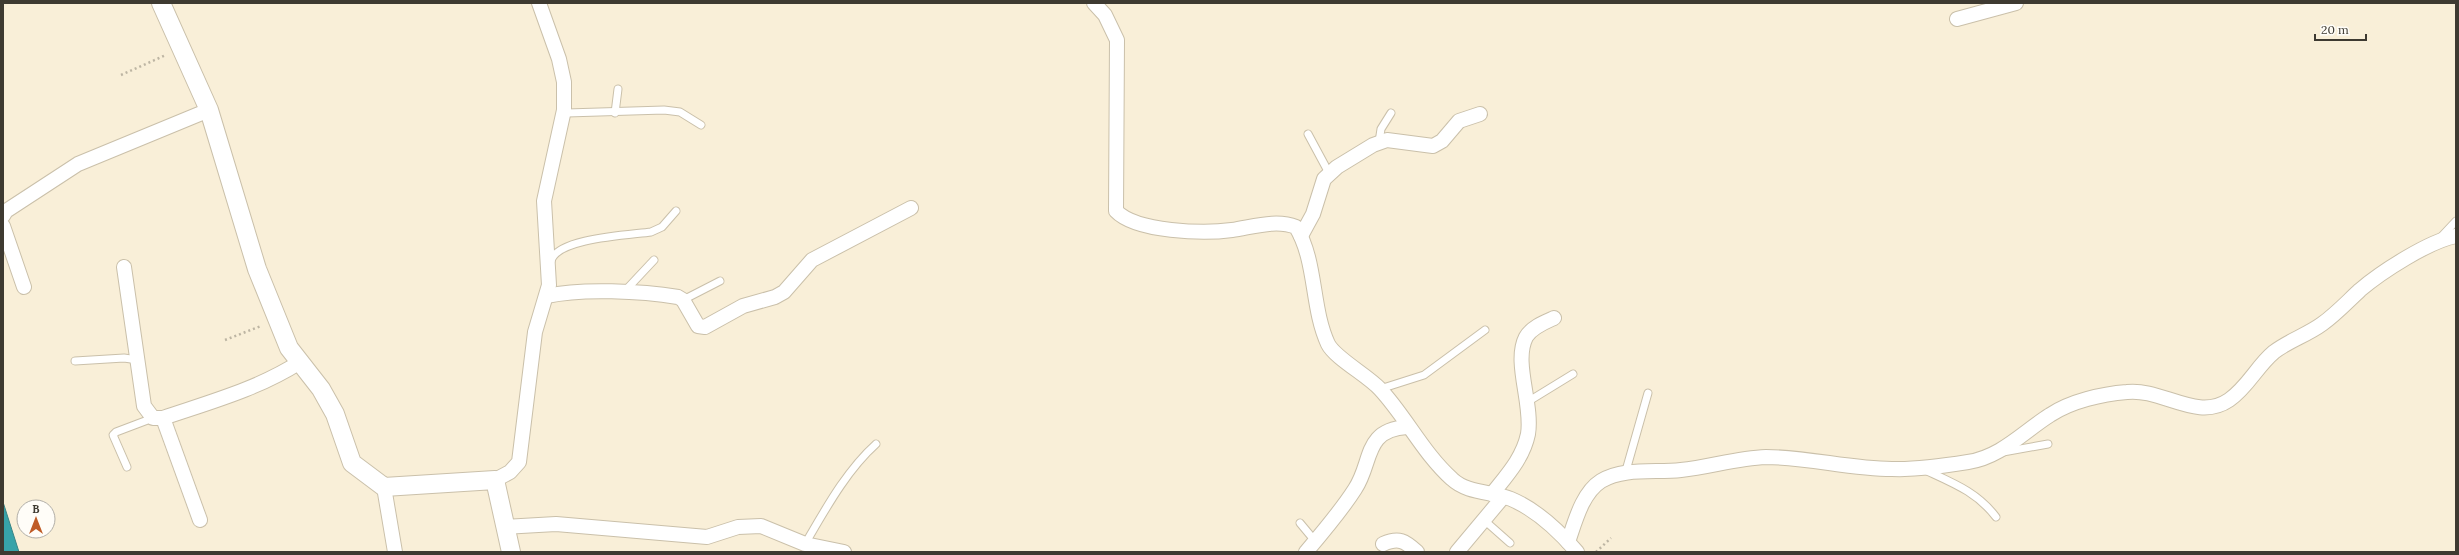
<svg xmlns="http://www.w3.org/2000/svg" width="2459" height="555" viewBox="0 0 2459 555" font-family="Lora,serif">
<rect width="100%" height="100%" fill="#f9efd8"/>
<polygon fill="#37a3a9" stroke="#398485" points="3,502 19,552 3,552"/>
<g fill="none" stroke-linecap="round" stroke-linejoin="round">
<g stroke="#cac0aa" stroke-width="9">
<g id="service">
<polyline points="615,113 618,89"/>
<polyline points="565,117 567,113 664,110 680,112 701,125"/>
<polyline points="1308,134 1329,173"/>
<polyline points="1379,142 1381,129 1391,113"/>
<polyline points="2441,237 2456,221"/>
<path d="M551,261C557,238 630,235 651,232L662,227L676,211"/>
<polyline points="624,292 654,260"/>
<polyline points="683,300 720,281"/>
<polyline points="75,361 124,358 138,360"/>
<polyline points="1380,389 1424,375 1485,330"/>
<polyline points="1529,401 1573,374"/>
<polyline points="2003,452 2048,444"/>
<polyline points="127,467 113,435 116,432 153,418"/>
<path d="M1925,470C1953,483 1977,492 1996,517"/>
<polyline points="1625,474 1648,393"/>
<polyline points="1484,520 1510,543"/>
<polyline points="1300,523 1315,541"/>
<path d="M805,544C825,510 846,471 876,444"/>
</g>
</g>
<g stroke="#cac0aa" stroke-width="16">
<g id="minor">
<path d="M1094,3L1105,15L1117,40L1116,211C1136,232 1204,234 1232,230C1253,227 1276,219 1296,227C1317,262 1311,307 1328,344C1335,358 1367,375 1380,389C1406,417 1423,453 1452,479C1468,494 1492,491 1511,499C1537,510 1559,531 1577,552"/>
<polyline points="1957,19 2016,3"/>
<polyline points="3,216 6,211 78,164 209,110"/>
<polyline points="3,226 24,287"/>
<polyline points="1301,236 1313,214 1324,179 1337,167 1373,145 1387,140 1433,146 1442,141 1459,121 1480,114"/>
<path d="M124,267L144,406L153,418H163C210,402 258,389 300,362"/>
<path d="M547,296C581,288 642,291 678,297L683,300L698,326L705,327L743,306L775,297L784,292L812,260L911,208"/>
<polyline points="163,418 200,520"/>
<polyline points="495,480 510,472 519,462 535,332 549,285 544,201 564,110 564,82 559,59 539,3"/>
<polyline points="384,487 395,552"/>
<path d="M1492,494C1507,475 1523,458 1528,434C1533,404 1513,362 1526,337C1532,327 1545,322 1554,318"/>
<polyline points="505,527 556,524 707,537 738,527 761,526 805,544 844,552"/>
<path d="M1568,542C1575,522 1582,493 1601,481C1624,467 1656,473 1681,470C1710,467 1737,458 1766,457C1808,457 1850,469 1892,469C1917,470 1943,466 1968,462C2001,457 2023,432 2050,415C2071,401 2102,394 2127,392C2162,388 2197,422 2229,400C2248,387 2257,366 2274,352C2288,341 2307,335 2322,324C2336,314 2347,302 2360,290C2381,272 2429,241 2456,236"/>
<path d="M1383,544C1399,537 1405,541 1417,552"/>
<path d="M1306,552C1323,532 1341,511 1355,489C1373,462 1363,430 1407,427"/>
<polyline points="1457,552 1503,497"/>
</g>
</g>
<g stroke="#cac0aa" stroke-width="20">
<polyline id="tertiary" points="161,3 209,110 257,269 289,348 321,389 335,414 352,463 384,487 495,480 511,552"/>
</g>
<g stroke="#bdb5a3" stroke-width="2.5" stroke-dasharray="2 3" stroke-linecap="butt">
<polyline points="121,75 166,55"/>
<polyline points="225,340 261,326"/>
<polyline points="1596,552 1611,538"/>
</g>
<use href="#service" stroke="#fff" stroke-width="7"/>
<use href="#minor" stroke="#fff" stroke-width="14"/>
<use href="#tertiary" stroke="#fff" stroke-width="18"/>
</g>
<rect width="2459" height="555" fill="none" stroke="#3e3a31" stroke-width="8"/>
<g transform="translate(36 519)"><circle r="19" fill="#fffdf8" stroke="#b2afa8"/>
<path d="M0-3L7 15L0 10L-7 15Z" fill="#bf5b26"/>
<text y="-6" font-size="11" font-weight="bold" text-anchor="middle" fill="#3e3a31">B</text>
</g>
<path d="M2315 34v6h51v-6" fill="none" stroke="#3e3a31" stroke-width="2"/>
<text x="2321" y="34" font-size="12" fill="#3e3a31" stroke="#fffdf8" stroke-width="3" paint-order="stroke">20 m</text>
</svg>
